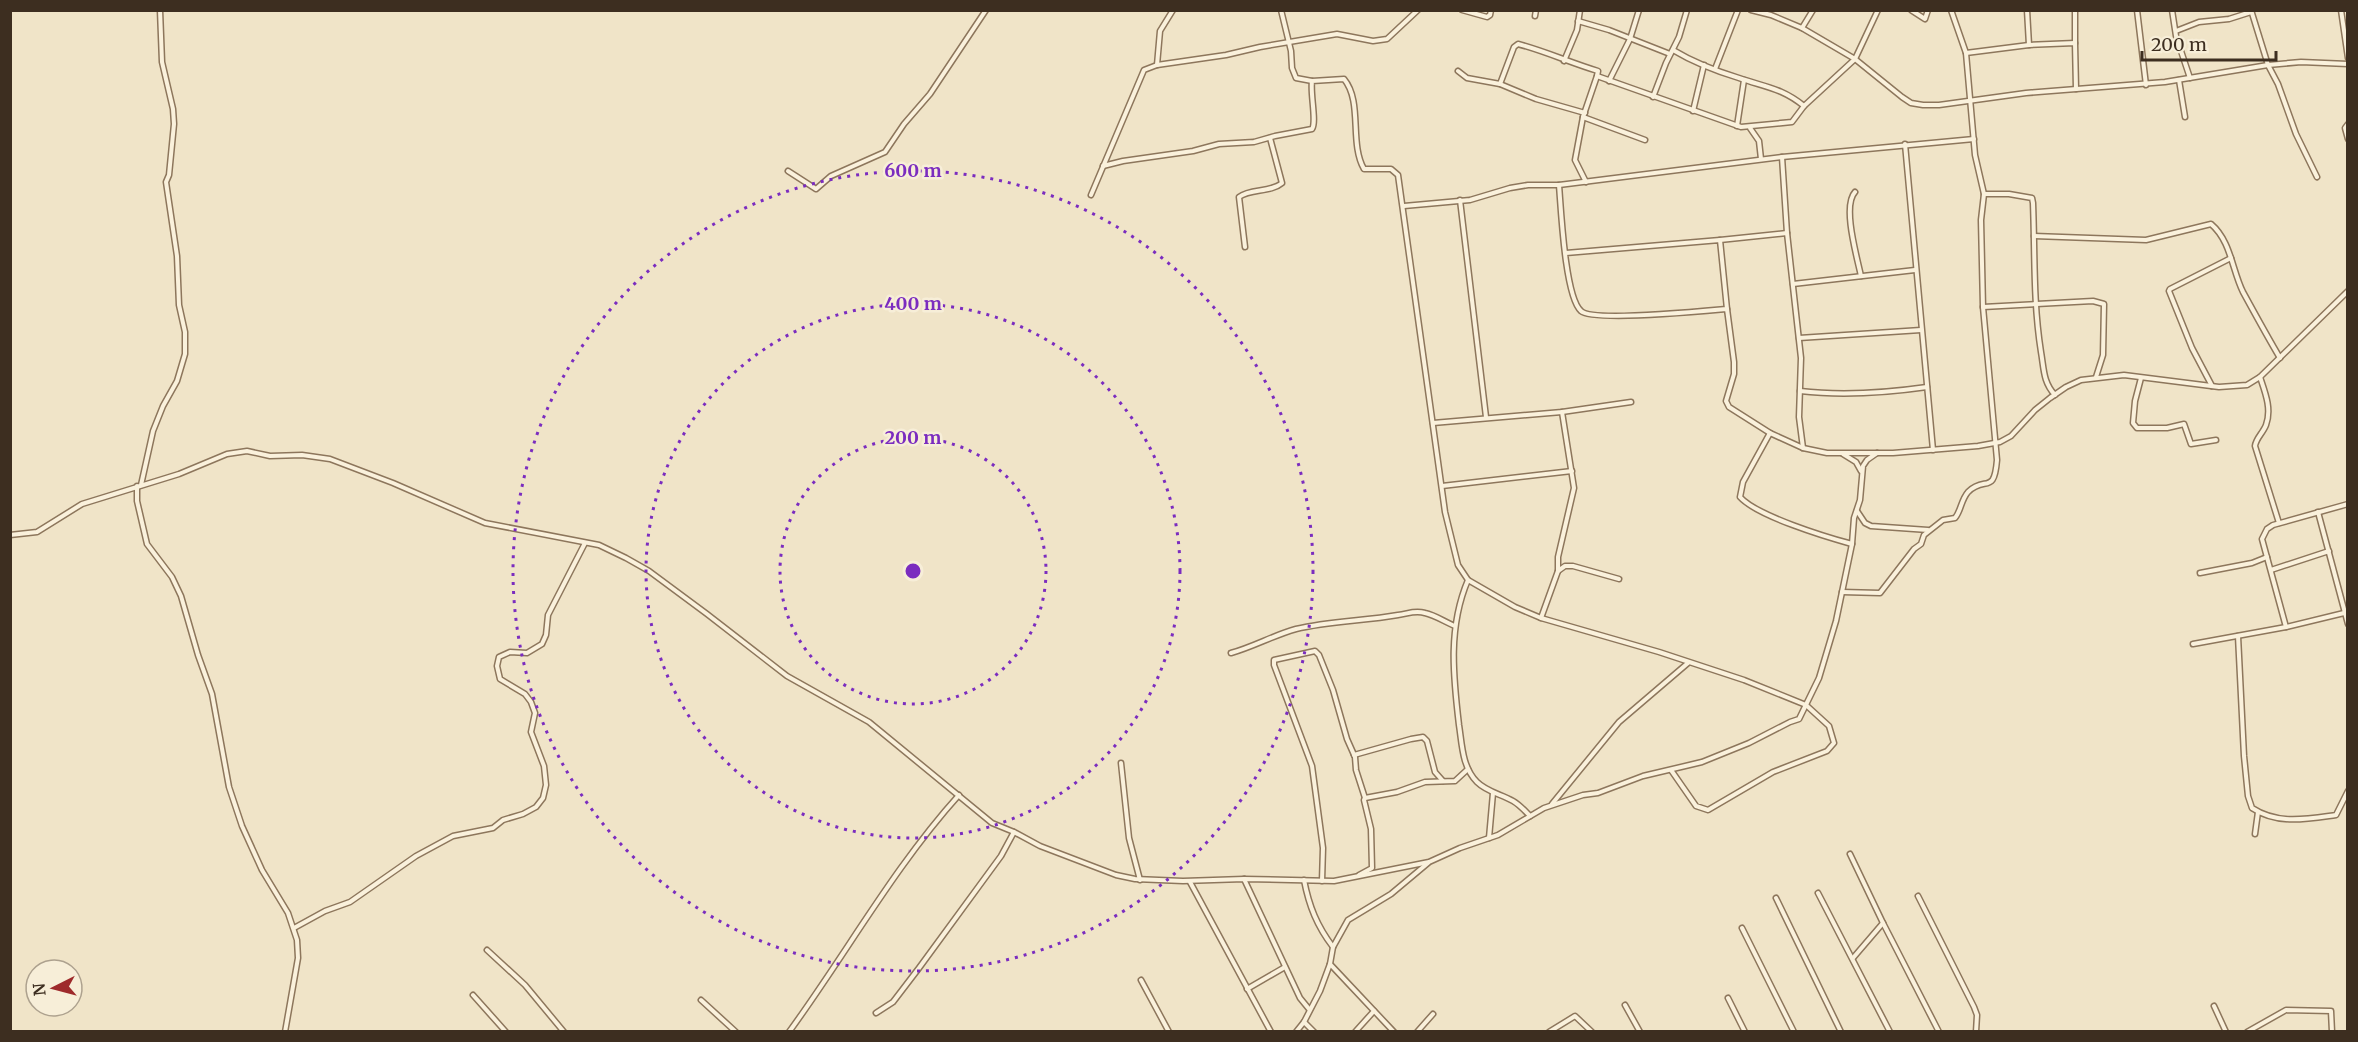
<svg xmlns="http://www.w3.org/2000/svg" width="2358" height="1042" viewBox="0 0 2358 1042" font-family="Merriweather,serif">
<rect width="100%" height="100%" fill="#f0e4c8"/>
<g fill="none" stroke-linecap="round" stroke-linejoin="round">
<g stroke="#8d765c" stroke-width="7">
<g id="street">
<polyline points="1281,10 1291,51 1292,68 1296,78 1312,81"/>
<polyline points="1462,10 1487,17 1490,15 1491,10"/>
<polyline points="1751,10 1771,15 1802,28 1855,59 1902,97 1911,103 1923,105 1939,105 2026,93 2165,82 2268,65 2301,62 2348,64"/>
<polyline points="1911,10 1925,19 1928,10"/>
<polyline points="2027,10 2029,45"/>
<polyline points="2075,10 2075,43"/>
<polyline points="2137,10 2146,85"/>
<polyline points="2172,10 2176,36 2190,78"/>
<polyline points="2251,10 2268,65 2278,84 2296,134 2317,177"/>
<polyline points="2341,10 2348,58"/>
<polyline points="1535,16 1536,10"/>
<polyline points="1578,21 1609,30 1670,54"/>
<polyline points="1802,28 1813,10"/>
<polyline points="2176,31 2199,22 2229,19 2251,12"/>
<path d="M1673,50C1693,62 1716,71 1739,78C1765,87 1782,88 1804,106"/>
<polyline points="1966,53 2029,45 2075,43 2076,89"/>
<polyline points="1564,61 1577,30 1580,10"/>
<polyline points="1157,65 1160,31 1173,10"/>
<polyline points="1715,69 1738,10"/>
<polyline points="1458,71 1467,78 1500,84 1536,99 1585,113"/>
<polyline points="2179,80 2185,117"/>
<polyline points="1609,81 1630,39 1639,10"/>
<path d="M1500,84L1514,47L1518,44C1545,51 1571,63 1598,71L1597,76"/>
<polyline points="1653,97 1666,63 1679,37 1687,10"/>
<polyline points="1693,111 1704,65"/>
<polyline points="1583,117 1645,140"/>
<polyline points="2348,124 2345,128 2348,139"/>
<polyline points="1737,126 1744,80"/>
<polyline points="1750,128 1759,141 1761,159"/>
<polyline points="1905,144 1933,450"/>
<polyline points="1782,157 1787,233 1801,358 1799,417 1803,448"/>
<path d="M1103,166L1123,161L1193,151L1219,144L1254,142L1275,136L1312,129C1317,122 1310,94 1312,81L1344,79C1363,102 1349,143 1364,169H1391L1398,175L1445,512L1458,565L1468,580L1515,607L1541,618L1659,652L1744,680L1806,705L1829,726L1834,743L1827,751L1773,772L1708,810L1696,806L1671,770"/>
<polyline points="788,171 816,189 831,176 885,152 904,124 930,94 986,10"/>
<polyline points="1586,182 1575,160 1583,117 1597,76 1741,127 1792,122 1804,106 1855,59 1878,10"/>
<path d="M1559,185C1561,209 1565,297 1581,311C1592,322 1705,311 1727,309L1720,240L1566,253"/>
<path d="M1855,192C1842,206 1857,257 1861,276"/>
<path d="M1984,194H2009L2032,198L2033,203C2035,253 2033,302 2041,352C2044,369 2043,382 2055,395"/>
<polyline points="1091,195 1144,70 1157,65 1226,55 1260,47 1337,34 1373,41 1387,39 1418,10"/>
<polyline points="1460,200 1486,417"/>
<polyline points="1404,206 1470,200 1510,188 1528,185 1559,185 1782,157 1974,139"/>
<path d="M2034,236L2146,240L2211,224C2231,241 2232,270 2243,292C2255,314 2267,336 2280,358"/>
<polyline points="1720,240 1787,233"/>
<path d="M1245,247L1239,197C1251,188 1270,193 1282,183L1270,138"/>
<polyline points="1793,284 1915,270"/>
<polyline points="1983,307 2093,301 2104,304 2103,355 2096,377"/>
<polyline points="1727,309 1734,362 1734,374 1726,401 1729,407 1770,433"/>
<polyline points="1799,338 1921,330"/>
<path d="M2260,377C2265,392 2272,409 2266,425C2263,433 2256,438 2255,446L2279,523"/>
<polyline points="2141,378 2135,401 2133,423 2137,428 2167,428 2184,424 2191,444 2216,440"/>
<polyline points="2212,386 2192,348 2169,291 2170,289 2231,258"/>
<path d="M1800,391C1842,396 1885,393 1927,387"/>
<polyline points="1433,423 1562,412 1631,402"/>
<polyline points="1843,454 1856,462 1861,471"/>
<polyline points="141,485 153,431 163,406 177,381 185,354 185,332 179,305 177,256 166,182 169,175 174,124 173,109 162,62 160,10"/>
<polyline points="137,486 137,501 147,544 172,577 181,596 198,655 212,694 229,787 242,826 262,870 288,913 297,940 298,958 285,1032"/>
<polyline points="1442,486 1572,471"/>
<polyline points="1857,511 1865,523 1871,526 1928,530"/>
<polyline points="2318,512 2348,624"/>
<polyline points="10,535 37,532 82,504 179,474 227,454 247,451 270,456 302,455 330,459 393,483 485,523 599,545 626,558 649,571 707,614 787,676 869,722 992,823 1014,832 1040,846 1116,875 1135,879 1183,881 1244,879 1334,881 1429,862 1460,848 1498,835 1544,808 1583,795 1598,793 1643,776 1702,762 1749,743 1790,722 1799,719 1819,678 1836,621 1852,544 1854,518 1860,500 1863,466 1867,460 1877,453"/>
<path d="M1852,544C1826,537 1757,516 1740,497L1743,482L1770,433L1803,448L1827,453H1893L1978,446L2000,442L2011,436L2035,410L2050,398L2066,387L2081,380L2124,375L2219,387L2247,385L2260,377L2348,291"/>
<polyline points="2271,570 2329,551"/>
<polyline points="1558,571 1558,557 1574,488 1562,412"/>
<polyline points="2200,573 2252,563 2267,557"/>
<path d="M1468,580C1448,627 1453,675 1459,725C1462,744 1462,767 1477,782C1487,792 1501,794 1513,801C1520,805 1525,811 1530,816"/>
<path d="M1842,592L1880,593L1914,549L1921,544L1924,535L1943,520L1955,518C1961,511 1961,500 1968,492C1985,475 1994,496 1997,460L1983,307L1981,220L1984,194L1975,155L1966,53L1951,10"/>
<polyline points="1541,618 1558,571 1565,566 1573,566 1619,579"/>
<polyline points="2286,627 2344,613"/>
<path d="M2238,636L2244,756L2248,796L2252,808C2278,825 2307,819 2336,815L2348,791"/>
<polyline points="2193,644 2286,627 2262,539 2267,529 2273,525 2348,504"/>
<path d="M1231,653C1253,647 1274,635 1296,629C1330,621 1364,621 1398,615C1408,614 1414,610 1425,613C1435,615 1445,622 1455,626"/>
<polyline points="1354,755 1411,739 1423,737 1427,741 1435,772 1443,781"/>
<polyline points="1121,763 1129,838 1140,880"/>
<polyline points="1552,804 1619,722 1688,663"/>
<polyline points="2255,834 2258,812"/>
<polyline points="1489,838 1493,793"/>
<polyline points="1850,854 1883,923 1939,1032"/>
<polyline points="1359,875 1372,868 1371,829 1364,800 1365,798 1397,792 1425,782 1455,781 1468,769"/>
<polyline points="1244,879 1300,998 1309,1009"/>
<path d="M1304,880C1309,906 1317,926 1333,947"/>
<polyline points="1322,881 1323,848 1312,766 1274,665 1274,660 1315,651 1319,655 1333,690 1347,739 1355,757 1356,770 1365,798"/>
<polyline points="1190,882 1271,1032"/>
<polyline points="1818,893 1890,1032"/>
<polyline points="1918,896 1974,1007 1977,1015 1976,1032"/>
<polyline points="1776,898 1841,1032"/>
<polyline points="294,928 325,911 350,902 416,856 453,836 493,828 503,820 523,814 536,807 543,798 546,785 544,766 531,732 535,713 531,702 525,694 500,679 497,666 499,657 510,652 527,653 542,644 546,635 548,615 585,543"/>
<polyline points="1742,928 1794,1032"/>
<polyline points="487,950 525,985 564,1032"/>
<polyline points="1853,958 1883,923"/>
<polyline points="1330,964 1394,1032"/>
<polyline points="1141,980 1169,1032"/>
<polyline points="1247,989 1285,967"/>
<polyline points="473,995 506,1032"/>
<polyline points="1728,998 1745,1032"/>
<polyline points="701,1000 736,1032"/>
<polyline points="1625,1005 1640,1032"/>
<polyline points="2214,1006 2226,1032"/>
<polyline points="876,1013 893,1002 919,968 1001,856 1014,832"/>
<polyline points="1304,1022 1314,1032"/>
<path d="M789,1032C846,954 894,867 959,795"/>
<polyline points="1296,1032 1304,1022 1320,991 1330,964 1333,947 1348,920 1391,894 1428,863"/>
<polyline points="1355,1032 1374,1011"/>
<polyline points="1417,1032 1433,1014"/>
<polyline points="1549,1032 1575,1016 1592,1032"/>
<polyline points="2247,1032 2286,1010 2331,1011 2332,1032"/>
</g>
</g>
<use href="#street" stroke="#faf1dc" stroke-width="4"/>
</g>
<g fill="none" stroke="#7b2cbf" stroke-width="3" stroke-dasharray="3 6">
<circle cx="913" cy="571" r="133"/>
<circle cx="913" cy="571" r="267"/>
<circle cx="913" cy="571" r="400"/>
</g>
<circle cx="913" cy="571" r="9" fill="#7b2cbf" stroke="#f7eed8" stroke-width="3"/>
<g font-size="18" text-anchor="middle" font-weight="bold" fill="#7b2cbf" stroke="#f7eed8" stroke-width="5" stroke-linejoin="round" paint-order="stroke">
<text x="913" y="177">600 m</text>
<text x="913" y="310">400 m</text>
<text x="913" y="444">200 m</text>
</g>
<rect width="2358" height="1042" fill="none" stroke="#3d2e20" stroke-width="24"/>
<g transform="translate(54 988) rotate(264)"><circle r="28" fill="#f7eed8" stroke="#ada18e" stroke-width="1.5"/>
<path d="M0-4.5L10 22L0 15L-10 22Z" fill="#9e2a2b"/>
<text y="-9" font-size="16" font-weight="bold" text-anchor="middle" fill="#3d2e20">N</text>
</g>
<path d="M2142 51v9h134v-9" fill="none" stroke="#3d2e20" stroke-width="3"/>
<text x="2151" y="51" font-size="18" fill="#3d2e20" stroke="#f7eed8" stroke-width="4.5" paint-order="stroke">200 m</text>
</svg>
